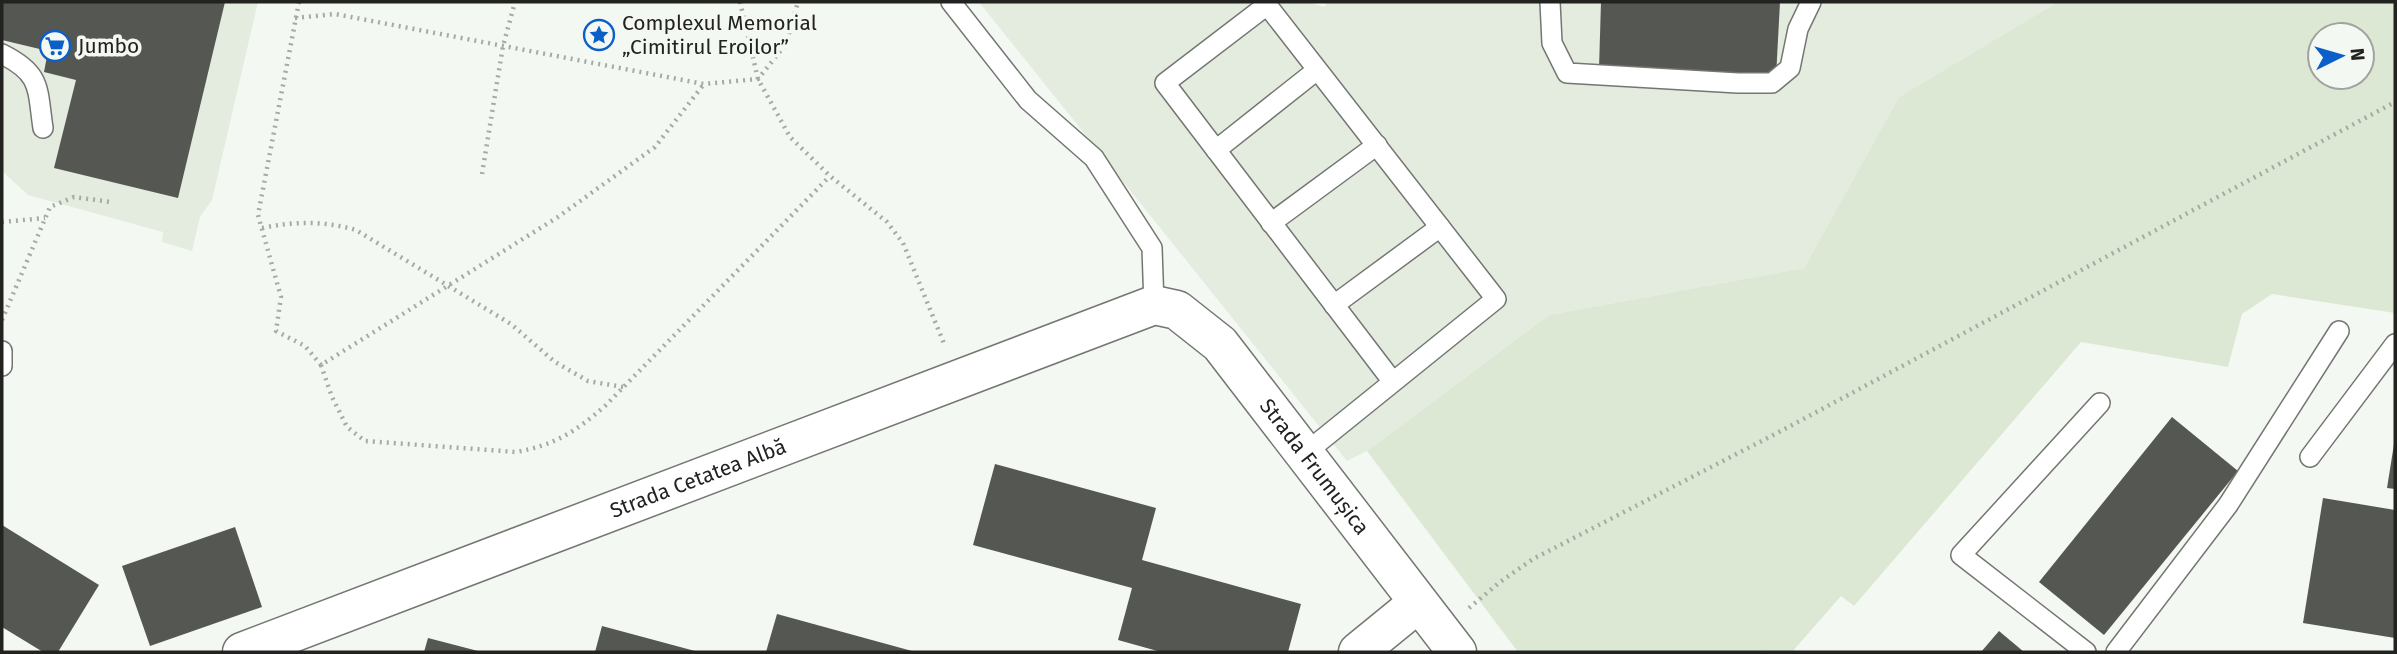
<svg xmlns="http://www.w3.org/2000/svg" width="2397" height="654" viewBox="0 0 2397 654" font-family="'Fira Sans',sans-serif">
<rect width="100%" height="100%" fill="#f4f8f2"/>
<g fill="#e4ebdf">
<polygon points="2,2 258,2 212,200 200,217 192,251 162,242 163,232 28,195 2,171"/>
<polygon points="979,2 1308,2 1324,7 1328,2 2058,2 1899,97 1804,268 1549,315 1367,451 1347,461"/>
</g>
<path fill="#dce8d3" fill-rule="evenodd" d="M2058,2H2395V313L2272,294L2242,314L2228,367L2081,342L1854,606L1841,596L1792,652H1763L1761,650L1759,652H1518L1367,451L1549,315L1804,268L1899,97ZM2320,35H2362V77H2320Z"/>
<g fill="#555753">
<polygon points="2,2 225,2 178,198 54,168 76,80 44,72 48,51 2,40"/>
<polygon points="1601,2 1780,2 1776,77 1599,69"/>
<polygon points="2172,417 2238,471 2104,635 2039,582"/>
<polygon points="2394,444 2395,444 2395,489 2387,488"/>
<polygon points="995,464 1156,508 1142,560 1301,604 1288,652 1161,652 1118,640 1132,588 973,545"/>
<polygon points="2323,498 2395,510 2395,638 2303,623"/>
<polygon points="2,525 99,585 58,652 43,652 2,627"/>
<polygon points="235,527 262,607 150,646 122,566"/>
<polygon points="777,614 912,651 912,652 766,652"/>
<polygon points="602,626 695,651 695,652 595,652"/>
<polygon points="1999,631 2024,652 1981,652"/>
<polygon points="428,638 478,651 477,652 424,652"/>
</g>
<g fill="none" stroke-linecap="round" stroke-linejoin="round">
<g stroke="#737671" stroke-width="22">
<g id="lane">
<polyline points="951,2 1028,100 1094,158 1152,248 1154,305"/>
<polyline points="1550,2 1552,43 1567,73 1738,83 1772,83 1790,68 1798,29 1811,2"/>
<path d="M2,54C42,74 37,88 43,128"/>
<polyline points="1216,150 1317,70"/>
<polyline points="1271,223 1377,145"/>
<polyline points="1334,305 1440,227"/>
<polyline points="2,351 2,366"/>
<polyline points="1304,454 1496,299 1267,5 1165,83 1393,382"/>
<polyline points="2310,457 2395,344"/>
<polyline points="2086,652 1961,555 2100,403"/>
<polyline points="2116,652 2228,505 2339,331"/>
</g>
</g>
<g stroke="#737671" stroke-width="41">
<g id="street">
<path id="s1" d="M242,652L1154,305L1177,310L1220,344L1457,652"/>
<polyline points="1358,652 1418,603"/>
</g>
</g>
<g stroke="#a7a9a5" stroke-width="4.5" stroke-dasharray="2 5" stroke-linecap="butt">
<polyline points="299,2 258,215 281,297 276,331 305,346 321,365 558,217 655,147 704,84"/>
<polyline points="740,2 758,79 790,137 830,176 887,222 903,243 945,346"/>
<polyline points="295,18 335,14 704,84 758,79 786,44 798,2"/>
<polyline points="482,174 503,46 515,2"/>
<polyline points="2,222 45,218"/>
<path d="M262,228C295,221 325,221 356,230L511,324L555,362L588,381L623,387"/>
<polyline points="2,320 50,207 74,197 111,202"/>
<path d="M321,365L332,397L347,427L365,441L516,452C555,445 575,432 605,406L830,176"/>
<polyline points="1469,608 1500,582 1533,559 1781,431 2395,102"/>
</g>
<use href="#lane" stroke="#fff" stroke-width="19"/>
<use href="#street" stroke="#fff" stroke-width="38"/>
</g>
<defs>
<g id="sight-ring" transform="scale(1.575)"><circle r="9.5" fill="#f4f8f2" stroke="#0b5fc8" stroke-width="1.5"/><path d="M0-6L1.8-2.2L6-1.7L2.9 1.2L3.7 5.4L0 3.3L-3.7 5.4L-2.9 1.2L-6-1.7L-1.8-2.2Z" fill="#0b5fc8"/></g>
<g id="supermarket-ring" transform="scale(1.575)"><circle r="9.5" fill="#f4f8f2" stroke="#0b5fc8" stroke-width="1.5"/><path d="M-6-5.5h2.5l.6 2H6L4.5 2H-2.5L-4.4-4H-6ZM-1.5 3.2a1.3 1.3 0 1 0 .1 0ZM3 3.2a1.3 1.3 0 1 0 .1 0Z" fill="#0b5fc8"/></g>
</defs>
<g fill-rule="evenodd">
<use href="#sight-ring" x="599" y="35"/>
<use href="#supermarket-ring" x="55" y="46"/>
</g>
<g text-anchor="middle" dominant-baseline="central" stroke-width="7" stroke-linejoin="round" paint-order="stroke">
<g font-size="21" fill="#222321" stroke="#f4f8f2" text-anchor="start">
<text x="622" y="23">Complexul Memorial<tspan x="622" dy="24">„Cimitirul Eroilor”</tspan></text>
<text x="78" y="46">Jumbo</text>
</g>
<g font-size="21" fill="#222321" stroke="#f4f8f2">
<text stroke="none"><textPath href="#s1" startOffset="1209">Strada Frumușica</textPath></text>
<text stroke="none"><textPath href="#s1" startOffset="488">Strada Cetatea Albă</textPath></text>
</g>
</g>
<rect width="2397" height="654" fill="none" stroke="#222321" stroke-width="7"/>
<g transform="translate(2341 56) rotate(85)"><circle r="33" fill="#f4f8f2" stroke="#a0a39e" stroke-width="2"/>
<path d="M0-5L12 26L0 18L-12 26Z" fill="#0b5fc8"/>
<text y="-10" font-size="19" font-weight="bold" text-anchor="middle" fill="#222321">N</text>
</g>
</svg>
